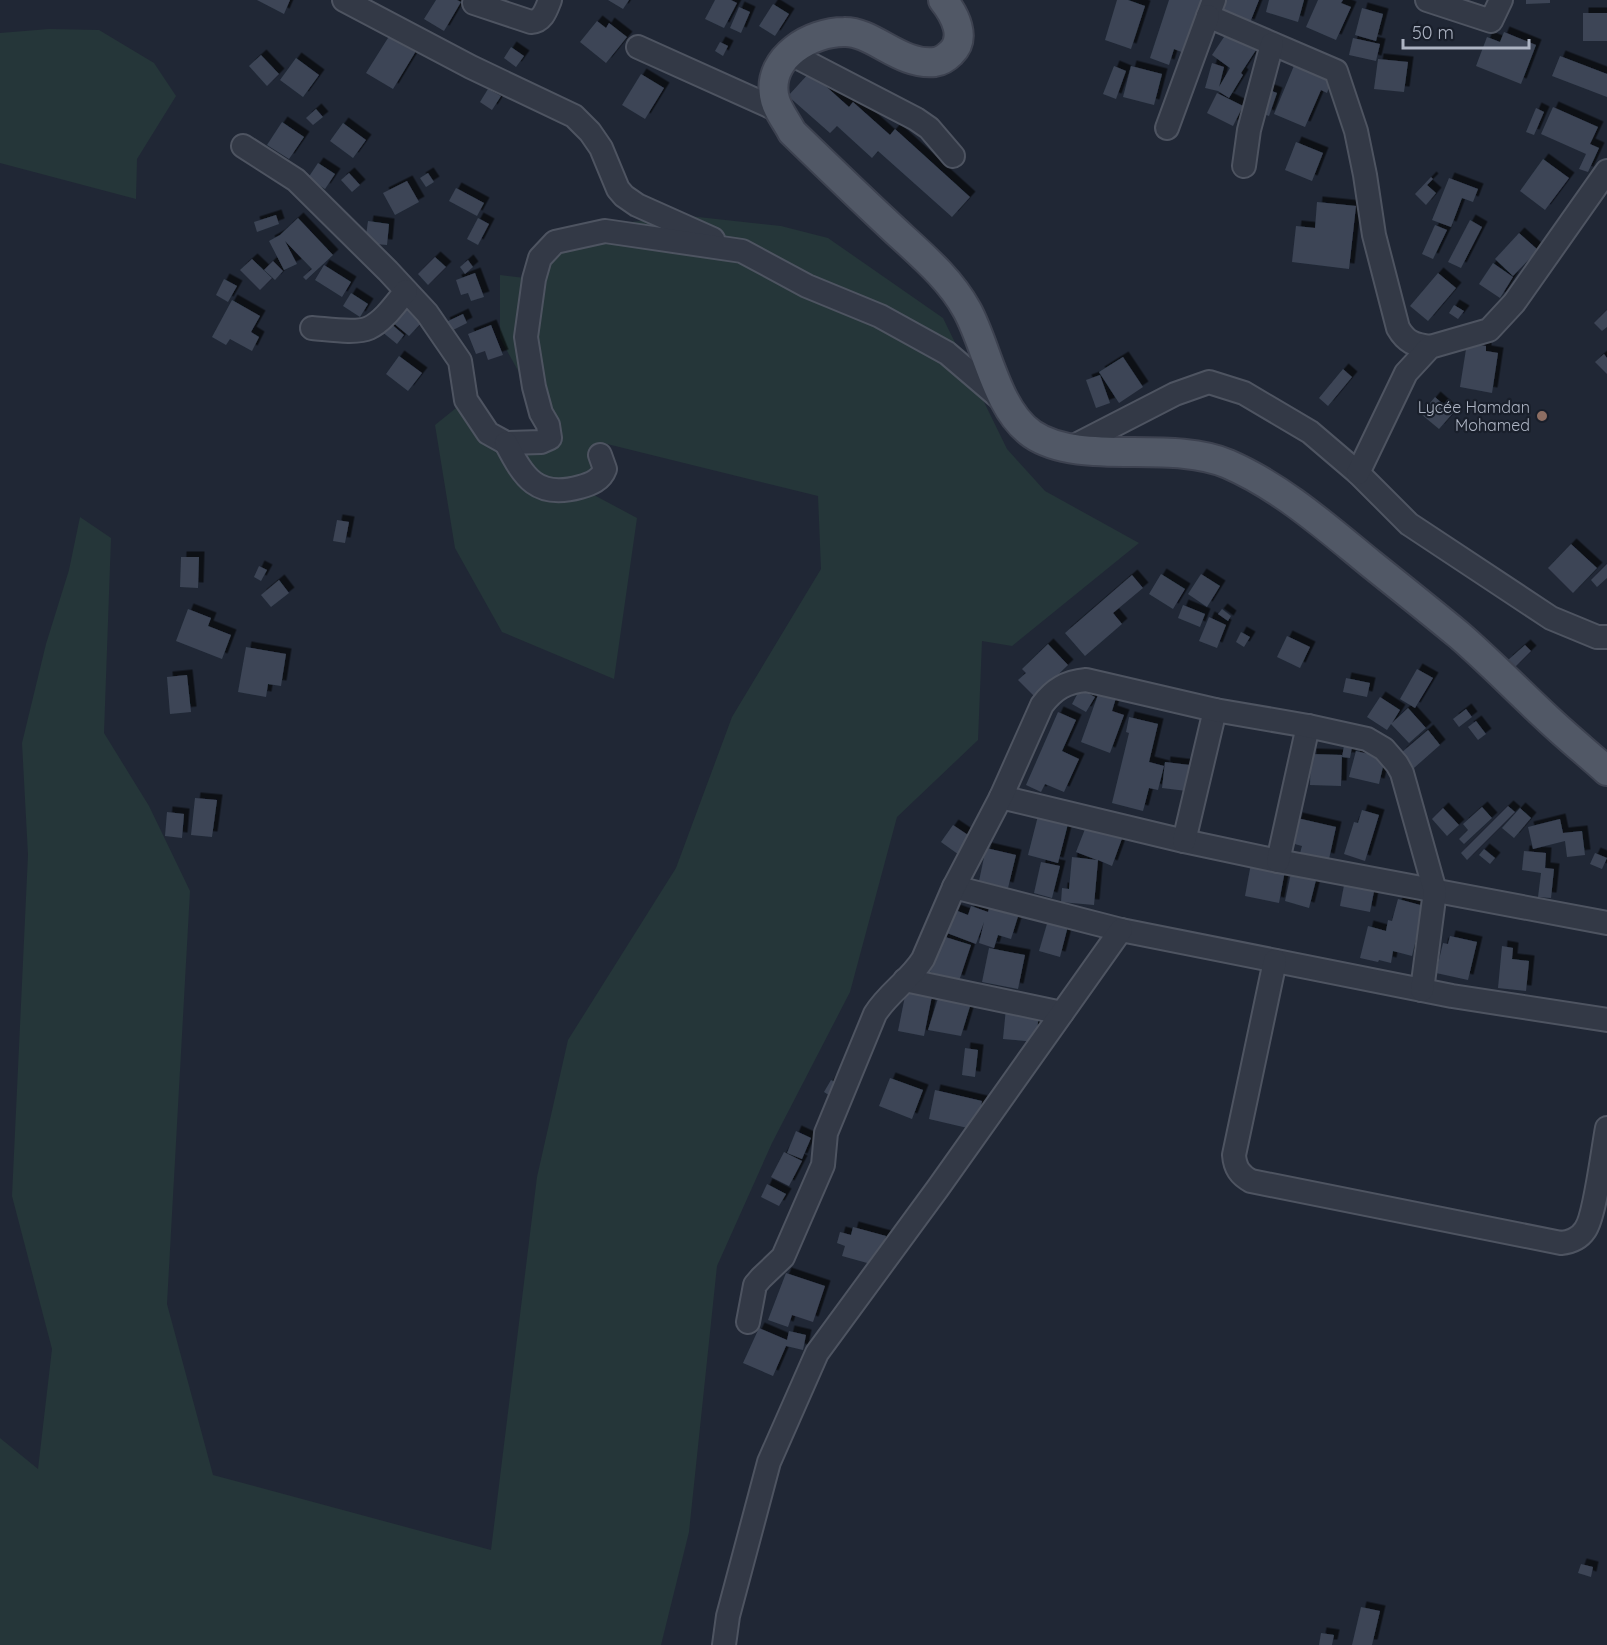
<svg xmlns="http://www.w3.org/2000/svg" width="1607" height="1645" viewBox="0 0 1607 1645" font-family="Quicksand,sans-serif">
<defs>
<filter id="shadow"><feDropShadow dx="5.5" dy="-5.5" stdDeviation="0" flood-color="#0009"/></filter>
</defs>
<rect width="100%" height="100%" fill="#202735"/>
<g fill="#253639">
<polygon points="49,29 99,30 154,63 176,96 137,159 136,199 0,163 0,33"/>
<polygon points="689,216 781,226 828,238 943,318 1007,449 1045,491 1139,543 1012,646 982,641 978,740 897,817 850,992 772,1143 717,1266 689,1532 661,1645 0,1645 0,1438 38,1469 52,1349 12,1196 28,855 22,743 46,644 69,570 80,517 111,538 104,733 149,806 190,891 167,1304 213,1475 491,1550 537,1177 568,1040 676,868 732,717 821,569 818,496 599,442 594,495 637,518 614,679 502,632 455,548 435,425 466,400 488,433 541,442 548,425 500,338 500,275 534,279 564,229"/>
</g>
<g fill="#3c4556" filter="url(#shadow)">
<polygon points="257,0 290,0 284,14"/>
<polygon points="436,0 457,0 461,2 444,31 424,19"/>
<polygon points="608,0 629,0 623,9"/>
<polygon points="715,0 731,0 737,3 724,28 705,19"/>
<polygon points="1117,0 1128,0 1145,6 1131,49 1105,40"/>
<polygon points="1169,0 1202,0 1184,53 1174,49 1169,65 1150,58"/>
<polygon points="1224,0 1259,0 1249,25 1219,13"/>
<polygon points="1269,0 1304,0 1298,22 1266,12"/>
<polygon points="1318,0 1343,0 1341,3 1351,7 1336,40 1306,27"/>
<polygon points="1526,0 1550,0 1550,3 1526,4"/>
<polygon points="773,4 789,14 775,36 759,26"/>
<polygon points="739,7 750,12 741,33 730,28"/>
<polygon points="1362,8 1383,14 1376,41 1355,35"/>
<rect x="1583" y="13" width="24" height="28"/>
<polygon points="597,21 606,28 609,23 627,37 606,63 580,42"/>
<polygon points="1230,28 1258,47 1241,73 1243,75 1229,98 1218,91 1205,88 1212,63 1224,67 1219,87 1230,68 1212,55"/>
<polygon points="393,30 419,46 393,89 366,73"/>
<polygon points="1504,32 1536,45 1521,84 1476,66 1487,37 1500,42"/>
<polygon points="1353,38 1380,44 1376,61 1349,55"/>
<polygon points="720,42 728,46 723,56 715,51"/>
<polygon points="511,47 524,56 516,67 504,58"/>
<polygon points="261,55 279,74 267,86 249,66"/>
<polygon points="1298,56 1335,71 1327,93 1321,90 1305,127 1274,114"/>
<polygon points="1560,56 1607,74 1607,97 1552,76"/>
<polygon points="296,58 319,75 303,97 280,80"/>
<polygon points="1378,59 1408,62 1404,92 1374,89"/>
<polygon points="1114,66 1126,71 1116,99 1103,94"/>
<polygon points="1131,66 1162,74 1154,105 1123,97"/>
<polygon points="810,72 849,107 853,102 890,135 895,129 970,197 952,217 878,151 872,158 837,126 830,133 788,96"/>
<polygon points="641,74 664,88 645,119 622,105"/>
<polygon points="1264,88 1277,93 1269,116 1256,111"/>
<polygon points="488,89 501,96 492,110 480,102"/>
<polygon points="1217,93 1243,106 1233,126 1207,113"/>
<polygon points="1553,107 1598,127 1590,144 1599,148 1588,172 1579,169 1586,154 1541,134"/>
<polygon points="1536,108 1544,112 1534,135 1526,132"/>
<polygon points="316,109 323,117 313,125 306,118"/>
<polygon points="282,122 304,137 289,159 267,145"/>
<polygon points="343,123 366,140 353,158 330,141"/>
<polygon points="1296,142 1323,153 1312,181 1285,170"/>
<polygon points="1543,159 1569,178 1545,210 1520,191"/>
<polygon points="318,163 335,174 325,189 308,178"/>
<polygon points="349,173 360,185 352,192 341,180"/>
<polygon points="428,173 434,182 426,187 420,178"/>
<polygon points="1431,177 1433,179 1427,185 1436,193 1426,205 1415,194"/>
<polygon points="1449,178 1478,189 1473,202 1462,198 1451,227 1432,220"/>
<polygon points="407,181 419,202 395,215 383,193"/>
<polygon points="456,188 484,203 477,216 449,201"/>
<polygon points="1317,202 1356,206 1349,269 1292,262 1296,226 1315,228"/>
<polygon points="276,215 279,224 257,232 254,222"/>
<polygon points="298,218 333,255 306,280 303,277 312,269 285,241 297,264 284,270 269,241 280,235"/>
<polygon points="478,218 489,224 478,245 467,239"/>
<polygon points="1470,220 1482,227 1461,268 1448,262"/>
<polygon points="368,221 389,224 387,245 365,243"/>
<polygon points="1435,225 1447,230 1433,259 1422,254"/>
<polygon points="1519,233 1538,250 1513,276 1495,259"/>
<polygon points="435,257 446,267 428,285 418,274"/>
<polygon points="252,259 272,278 260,290 240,270"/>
<polygon points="468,260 473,267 465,274 460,267"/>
<polygon points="273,261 283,271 275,280 264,270"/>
<polygon points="1493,263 1513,277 1500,298 1479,284"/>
<polygon points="324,265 351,282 342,297 315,280"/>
<polygon points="475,273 484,297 471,301 468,293 461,295 456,280"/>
<polygon points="1438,273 1456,288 1428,321 1410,306"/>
<polygon points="224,279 237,286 228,302 216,295"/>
<polygon points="351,293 368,304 360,317 343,306"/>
<polygon points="232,300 260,316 251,332 259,337 252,351 230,339 226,345 212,337"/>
<polygon points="405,305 423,321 409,336 391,321"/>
<polygon points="1454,305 1464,311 1458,319 1449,313"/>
<polygon points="1607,310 1607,327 1602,331 1594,323"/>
<polygon points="463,314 467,323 449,332 444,323"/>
<polygon points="389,322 404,335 397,344 381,331"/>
<polygon points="491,325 503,355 488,360 485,351 476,354 468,334"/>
<polygon points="1467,343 1486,346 1486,351 1498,353 1492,393 1460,387"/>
<polygon points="1604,354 1607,358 1607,374 1595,362"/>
<polygon points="399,356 422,373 408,391 386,374"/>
<polygon points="1123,357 1143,387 1119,403 1099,372"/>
<polygon points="1343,369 1352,377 1328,406 1319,398"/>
<polygon points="1100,375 1110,403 1096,408 1086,380"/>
<polygon points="1435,397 1453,413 1439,429 1421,414"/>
<polygon points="337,520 349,522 345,543 333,541"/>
<polygon points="1571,544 1597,568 1573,593 1548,568"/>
<polygon points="181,557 199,557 198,588 180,587"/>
<polygon points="1607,564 1607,578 1597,587 1591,580"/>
<polygon points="259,566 267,570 261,581 254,577"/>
<polygon points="1161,574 1185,589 1173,609 1149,594"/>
<polygon points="1201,574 1220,586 1207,607 1188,594"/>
<polygon points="1132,575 1143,588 1113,613 1122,624 1085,656 1065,633"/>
<polygon points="279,580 289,593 271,607 261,595"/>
<polygon points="1183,605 1205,614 1200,627 1178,618"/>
<polygon points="188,609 211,618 208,626 231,635 222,659 176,641"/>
<polygon points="1222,609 1231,616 1228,621 1218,614"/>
<polygon points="1209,617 1226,625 1217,648 1199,641"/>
<polygon points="1241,632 1250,637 1244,647 1236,642"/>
<polygon points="1287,636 1310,647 1300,668 1277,657"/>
<polygon points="1048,644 1068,665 1035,697 1018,680 1026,673 1022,669"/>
<polygon points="1525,645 1531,651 1514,668 1507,661"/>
<polygon points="246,647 286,654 281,686 268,684 266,697 238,692"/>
<polygon points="1417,669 1433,678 1415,708 1400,699"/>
<polygon points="187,675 191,712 170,714 167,677"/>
<polygon points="1346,678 1370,683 1367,697 1343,692"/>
<polygon points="1080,689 1095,697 1086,712 1072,704"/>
<polygon points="1099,692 1116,698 1112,711 1124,715 1110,753 1081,742"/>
<polygon points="1380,697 1400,710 1392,723 1408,708 1426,728 1409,743 1391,724 1387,730 1367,717"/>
<polygon points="1466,709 1472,717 1459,727 1453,719"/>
<polygon points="1058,712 1076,720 1062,751 1079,759 1064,792 1045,784 1041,792 1026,785"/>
<polygon points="1129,717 1158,724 1149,762 1164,766 1158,790 1149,788 1143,811 1112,803 1129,733 1126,732"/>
<polygon points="1476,721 1486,734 1478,740 1468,727"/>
<polygon points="1428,730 1440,745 1414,768 1401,753"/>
<polygon points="1344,746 1352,747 1350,758 1342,757"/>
<polygon points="1356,751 1385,758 1379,784 1349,777"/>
<polygon points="1311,754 1342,755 1341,786 1310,785"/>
<polygon points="1165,762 1198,766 1195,792 1162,788"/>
<polygon points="195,798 217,800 212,837 191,835"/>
<polygon points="1508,806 1515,812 1467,860 1461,853"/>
<polygon points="1482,807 1492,818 1464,844 1459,839 1468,830 1463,824"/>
<polygon points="1443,808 1459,825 1447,836 1432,819"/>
<polygon points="1520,808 1531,818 1514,838 1502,828"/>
<polygon points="1362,810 1379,815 1365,861 1344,854 1354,822 1358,823"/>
<polygon points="167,812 184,814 182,838 165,836"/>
<polygon points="1039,812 1069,820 1058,863 1028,855"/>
<polygon points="1297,818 1336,827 1329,859 1300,853 1302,846 1291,843"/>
<polygon points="1560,819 1563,833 1582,831 1585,855 1567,857 1565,841 1533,849 1528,827"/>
<polygon points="1087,824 1124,833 1112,866 1098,860 1094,905 1061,902 1062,888 1069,889 1072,857 1097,860 1076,852"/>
<polygon points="953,825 974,839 962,857 941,842"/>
<polygon points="986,848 1016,855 1008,888 979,881"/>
<polygon points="1484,849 1495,858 1490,864 1479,855"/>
<polygon points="1524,851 1546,853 1545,868 1554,869 1551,898 1538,897 1541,873 1522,870"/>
<polygon points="1595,853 1607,858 1602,869 1590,864"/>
<polygon points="1252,858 1286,865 1279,903 1245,896"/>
<polygon points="1041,862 1060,866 1052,898 1034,893"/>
<polygon points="1291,873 1316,880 1309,908 1285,901"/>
<polygon points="1346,875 1376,881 1370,912 1340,906"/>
<polygon points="1398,899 1424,906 1412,956 1393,951 1391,963 1379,960 1378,962 1360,958 1368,926 1386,931 1388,920 1392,921"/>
<polygon points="991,901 1020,910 1011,939 998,935 994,948 979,943 984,922 976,944 947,933 955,910 968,915 971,906 988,912"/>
<polygon points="1049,917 1069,922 1060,957 1039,951"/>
<polygon points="942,936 971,945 959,981 930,972"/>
<polygon points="1450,936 1477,942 1468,980 1436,973 1443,943 1448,944"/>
<polygon points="1502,946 1513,948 1512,959 1529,961 1526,991 1498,988"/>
<polygon points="989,948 1025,955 1018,989 982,982"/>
<polygon points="907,986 933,991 924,1036 898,1031"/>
<polygon points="940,992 971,1003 961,1036 928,1030"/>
<polygon points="1006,1008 1039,1012 1036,1042 1003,1039"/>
<polygon points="965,1048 978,1050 975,1077 962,1075"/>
<polygon points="890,1078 923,1090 912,1119 879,1106"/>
<polygon points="831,1080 842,1086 835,1099 824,1092"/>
<polygon points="935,1090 982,1101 976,1130 929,1119"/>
<polygon points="796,1131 811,1138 802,1159 787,1153"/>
<polygon points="784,1152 802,1161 789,1186 771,1177"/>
<polygon points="767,1184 786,1194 779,1206 761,1197"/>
<polygon points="853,1227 886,1236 878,1266 842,1256 845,1246 837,1243 840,1232 851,1235"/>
<polygon points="786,1273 825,1286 813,1322 792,1315 788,1327 768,1320"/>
<polygon points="759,1328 787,1340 789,1331 806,1335 803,1350 786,1346 773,1376 743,1363"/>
<polygon points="1581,1564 1593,1567 1591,1577 1578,1573"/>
<polygon points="1361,1607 1380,1611 1372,1645 1352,1645"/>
<polygon points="1321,1633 1334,1635 1332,1645 1319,1645"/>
</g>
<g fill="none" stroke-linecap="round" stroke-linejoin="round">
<g stroke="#4e5461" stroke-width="26">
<g id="minor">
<polyline points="344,0 471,67 574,116 590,132 601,148 618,189 624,196 637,205 713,239"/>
<path d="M1214,0L1208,16L1336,71L1356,131L1365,175L1374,235L1398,328C1406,342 1414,345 1430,347"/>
<polyline points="1427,0 1491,21 1501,0"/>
<path d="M474,3L531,22C543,21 546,10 550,0"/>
<polyline points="638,47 780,111"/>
<polyline points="789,53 916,119 929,128 953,156"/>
<polyline points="1167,128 1208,16"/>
<polyline points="243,146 296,180 388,271 427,313 460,361 466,400 488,433 506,443 541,442 550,438 548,425 541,413 534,387 526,337 534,279 540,258 555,242 605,231 742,251 807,286 880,316 947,353 1002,400"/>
<polyline points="1244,166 1249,130 1272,44"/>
<path d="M312,328C327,329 356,334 369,328C384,321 396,303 406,291"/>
<path d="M506,443C524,478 537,499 580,487C591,484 601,480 605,469L600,455"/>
<polyline points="1072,447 1175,394 1209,382 1244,393 1310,432 1358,473 1409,524 1551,618 1597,637 1607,637"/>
<polyline points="1358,473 1406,373 1430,347 1489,330 1514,303 1607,171"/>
<polyline points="1001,797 1184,841 1278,861 1607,923"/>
<polyline points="1184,841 1215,710"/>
<polyline points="1278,861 1308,726"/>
<polyline points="954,887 1121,930 1452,996 1607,1020"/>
<path d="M1275,961L1234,1155C1235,1168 1240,1175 1251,1181L1561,1243C1571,1242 1579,1239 1585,1230C1595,1217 1603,1148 1607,1128"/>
<polyline points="905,980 1062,1013"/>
<path d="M748,1322L755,1285L761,1278L783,1257L823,1165L826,1133L875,1014C888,993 910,980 923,959L954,887L1001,797L1042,705C1054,689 1066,682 1086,680L1215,710L1308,726L1367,739L1384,749L1397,764L1402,773L1435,891L1422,990"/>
<polyline points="724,1645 728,1616 769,1462 817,1353 938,1188 1121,930"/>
</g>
</g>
<g stroke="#3d4250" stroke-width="32">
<path id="major" d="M943,0C955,15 967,38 951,53C946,58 942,61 935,62C900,66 873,31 844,32C811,32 768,57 774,95C776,109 786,120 792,132C823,162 855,193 886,222C914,249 948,275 967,310C987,346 996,409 1032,434C1080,467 1170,439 1228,464C1281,487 1326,527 1370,563C1400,587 1430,611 1459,635C1489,661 1517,690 1546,717C1566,736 1587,753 1607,771"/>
</g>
<use href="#minor" stroke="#333946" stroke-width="22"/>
<use href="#major" stroke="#515866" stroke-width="28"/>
</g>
<circle fill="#8d6e63" stroke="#191f2b" stroke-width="2" cx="1542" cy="416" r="6"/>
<g text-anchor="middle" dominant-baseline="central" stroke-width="4.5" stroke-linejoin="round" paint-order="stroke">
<g font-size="16" fill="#adb4c3" stroke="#191f2b" text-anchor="end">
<text x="1530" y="407">Lycée Hamdan<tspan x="1530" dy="18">Mohamed</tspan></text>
</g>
</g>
<path d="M1403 39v9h126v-9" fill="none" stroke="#adb4c3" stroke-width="3"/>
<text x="1412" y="39" font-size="18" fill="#adb4c3" stroke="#191f2b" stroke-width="4.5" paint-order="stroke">50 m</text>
</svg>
